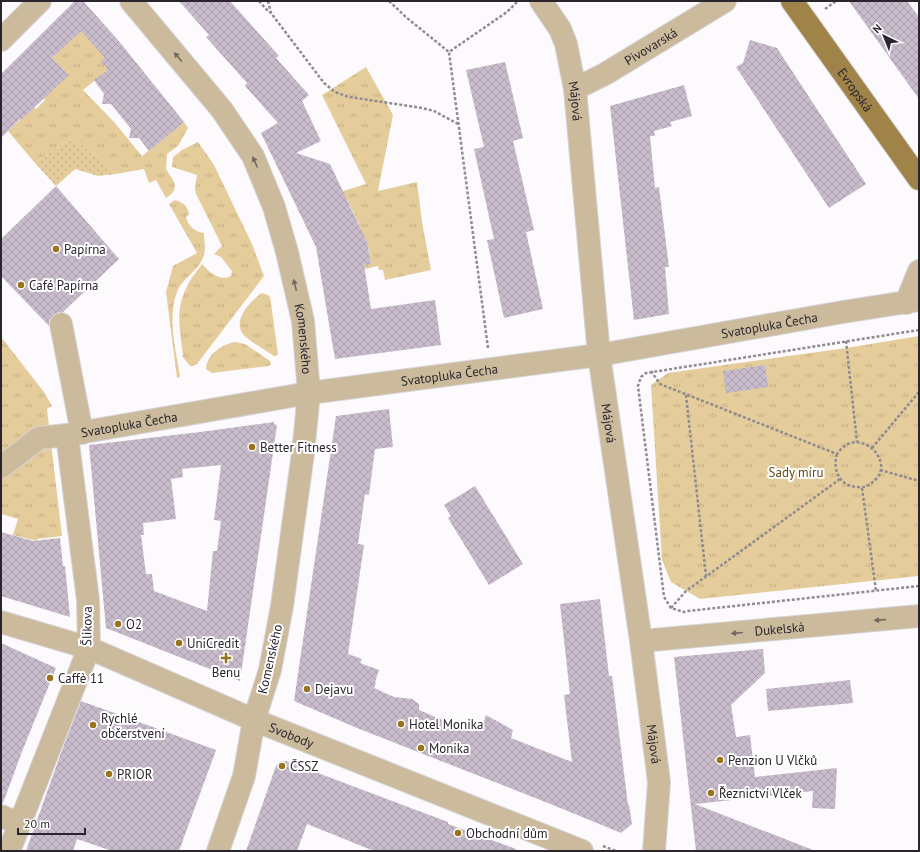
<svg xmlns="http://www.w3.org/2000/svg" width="920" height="852" viewBox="0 0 920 852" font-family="'PT Sans',sans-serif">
<defs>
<pattern id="grass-tufts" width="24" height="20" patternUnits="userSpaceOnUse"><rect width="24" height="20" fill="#e5cc9b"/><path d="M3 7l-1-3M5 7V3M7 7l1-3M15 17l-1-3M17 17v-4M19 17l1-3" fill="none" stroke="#c5af86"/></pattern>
<pattern id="garden-dots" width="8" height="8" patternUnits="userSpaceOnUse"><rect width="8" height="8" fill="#e5cc9b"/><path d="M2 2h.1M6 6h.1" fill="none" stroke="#c5af86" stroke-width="1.8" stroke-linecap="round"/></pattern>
<pattern id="building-cross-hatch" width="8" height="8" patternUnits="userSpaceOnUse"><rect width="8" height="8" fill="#c7bbcc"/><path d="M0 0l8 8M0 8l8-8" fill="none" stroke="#aba1af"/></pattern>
</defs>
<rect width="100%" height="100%" fill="#fdfafe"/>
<g fill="url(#grass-tufts)">
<path d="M65,11L105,58L108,70L83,90L114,122L142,156L184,122L188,128L178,146L167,154L166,169C173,181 182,188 166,198L156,180L149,183L144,169L116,174L101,158L91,153L72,138L35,163L8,131L34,107L36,109L45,100L44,98L68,74L52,58L60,50L43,33Z"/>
<polygon points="366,67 393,115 378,191 417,182 422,222 431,270 385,280 383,270 379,270 378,266 365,269 364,265 371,263 368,246 356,226 359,224 347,199 343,200 340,192 366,184 322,95"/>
<path d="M198,142L214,165L252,244L264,276L197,364L193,366H190L182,356L183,355C179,322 174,306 193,276L202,264C209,272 220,282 231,276L232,271L221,257L214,254L222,246L196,194L195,188L197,175L172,167L173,157L182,150Z"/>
<path d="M175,200C184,203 187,205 189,214L186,217C188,226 195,232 204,233C204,240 206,248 204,255C200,270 182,278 177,292C167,318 176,350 180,377L177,378L166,292L173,266L197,253L169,204Z"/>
<path d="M262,293L270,296L278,354L276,356H274C268,352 246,339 243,334C232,320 251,300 262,293Z"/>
<polygon points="919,336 919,576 700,599 671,582 662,560 651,385 668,373 846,348"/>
<polygon points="1,337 44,392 52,406 47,409 62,536 37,539 37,541 13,535 18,519 1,514"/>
<path d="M236,342L245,344L270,361L271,364L269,366L212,373L206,369C206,355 223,343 236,342Z"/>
</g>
<polygon fill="url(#garden-dots)" points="72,138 91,153 101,158 116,174 98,176 75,169 56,186 35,163"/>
<g fill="url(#building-cross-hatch)" fill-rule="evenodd">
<polygon points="75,1 83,1 101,21 118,40 184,122 149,151 139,138 129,138 131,129 111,104 102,104 104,94 94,80 108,70 101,61 105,58 81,31 52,58 69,75 21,120 20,119 1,138 1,74"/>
<polygon points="179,1 230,1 279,56 276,58 309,95 302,101 321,141 296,153 330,164 367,242 371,264 364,265 371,309 435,300 441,345 335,359 316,247 261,133 278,123 245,86 247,83 206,37 209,35"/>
<polygon points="849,1 907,1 919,17 919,99"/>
<polygon points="750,40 777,48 866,184 829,208 736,67 743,63"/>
<polygon points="505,62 523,138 513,141 534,230 526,232 543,309 504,318 487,240 494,239 474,149 484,147 466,70"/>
<polygon points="684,85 692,116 670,122 672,126 654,131 655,136 650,136 655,188 659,187 669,267 665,267 669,314 634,320 610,106"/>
<polygon points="56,186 119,259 63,312 58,312 53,315 49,320 49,326 1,276 1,239"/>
<polygon points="765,365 768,387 726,393 723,371"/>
<polygon points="389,409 393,447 375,449 369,495 365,494 358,544 364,545 348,654 362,659 360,663 379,670 375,682 376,683 374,688 394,697 412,699 419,704 419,710 461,728 464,722 483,724 486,715 513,730 511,738 572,762 564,695 570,694 560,604 600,599 609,676 612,676 628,805 629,805 632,824 621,833 553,805 357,728 294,701 336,416"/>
<path d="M274,422V424L277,425L240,681L106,628L89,445L200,432ZM221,465L214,520L221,521L217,551H213L207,611L154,591L152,574H146L141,535H144L143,523L176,519L171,479L183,477L182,469Z"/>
<polygon points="475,486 523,564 489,585 448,518 451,516 444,505"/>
<polygon points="1,532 33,541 60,538 63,566 65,566 70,617 1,596"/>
<polygon points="1,643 56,668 23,749 3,803 1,802"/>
<polygon points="763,649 765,673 731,705 736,737 750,735 755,777 837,768 835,809 812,808 813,791 695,804 813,850 812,851 696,851 674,657"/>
<polygon points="850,680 853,703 768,711 766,689"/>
<polygon points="81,701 216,750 179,851 112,851 77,839 73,851 26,851 61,753"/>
<polygon points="280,761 286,761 448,822 448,824 516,849 516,851 374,851 307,824 297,851 246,851 276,766"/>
</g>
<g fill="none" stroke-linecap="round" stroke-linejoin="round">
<g stroke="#d7d4d8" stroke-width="24">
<g id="minor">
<path id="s1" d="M131,1L222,110L253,156L274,207L287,252L303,321L309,393L303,453L282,606L270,670L254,720L244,776L218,851"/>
<path id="s2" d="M541,1L560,29L566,44L575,89L599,355L641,641L659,782L654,851"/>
<polyline points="1,40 40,1"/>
<path id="s3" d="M575,89L605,74L725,1"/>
<polyline points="906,303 919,271"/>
<polyline points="61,324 82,433"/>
<path id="s4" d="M1,467L39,438L67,435L309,393L599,355L843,312L919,300"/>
<path id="s5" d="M1,622L89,648L254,720L582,851"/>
<path id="s6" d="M641,641L919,616"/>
<polyline points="1,816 20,824"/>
<polyline points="9,851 89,648 88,600 67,435"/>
</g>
</g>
<g stroke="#d7d4d8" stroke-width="24">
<g id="major">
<path id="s7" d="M792,1L919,179"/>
</g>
</g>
<g stroke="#8f8b91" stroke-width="2.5" stroke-dasharray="3 2" stroke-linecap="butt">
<polyline points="259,1 266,9 271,13"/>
<polyline points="268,1 271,13 324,83 335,92 349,97 422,108 434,111 458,124"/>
<polyline points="389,1 407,18 449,52"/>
<polyline points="825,9 836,1"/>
<polyline points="919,330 646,373 641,377 638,386 664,597 671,608 684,612 688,611 919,586"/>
<polyline points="846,341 857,442"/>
<polyline points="488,348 449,52 507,12 518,1"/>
<path d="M651,371L660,384L837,454C858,423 896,461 875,480C870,485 865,488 858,487C840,487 832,470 837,454"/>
<polyline points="686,395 706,576"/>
<polyline points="872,448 919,392"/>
<polyline points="880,470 919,481"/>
<polyline points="862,488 876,591"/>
<polyline points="671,608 686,591 840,479"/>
<polyline points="603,846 616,851"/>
</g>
<use href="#minor" stroke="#cbbb9c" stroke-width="22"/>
<use href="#major" stroke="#a08348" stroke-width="22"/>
</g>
<defs><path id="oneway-solid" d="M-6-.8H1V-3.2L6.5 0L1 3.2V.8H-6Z"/></defs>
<g fill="#72685e">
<use href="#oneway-solid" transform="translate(178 57) rotate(-130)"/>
<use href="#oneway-solid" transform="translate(255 162) rotate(-114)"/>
<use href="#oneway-solid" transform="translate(295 285) rotate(-104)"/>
<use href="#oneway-solid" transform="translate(880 620) rotate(175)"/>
<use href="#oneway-solid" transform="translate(737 633) rotate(175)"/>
</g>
<g fill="#98741e" stroke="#fff" stroke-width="1.5">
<circle cx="56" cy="249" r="4"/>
<circle cx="21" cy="285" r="4"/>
<circle cx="252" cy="447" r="4"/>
<circle cx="118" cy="624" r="4"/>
<circle cx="179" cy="643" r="4"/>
<path d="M224 652h4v4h4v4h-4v4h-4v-4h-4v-4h4z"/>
<circle cx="50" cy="678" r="4"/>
<circle cx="307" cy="689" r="4"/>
<circle cx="401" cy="724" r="4"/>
<circle cx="93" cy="725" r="4"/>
<circle cx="421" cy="748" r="4"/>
<circle cx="720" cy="760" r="4"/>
<circle cx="282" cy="766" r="4"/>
<circle cx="109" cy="774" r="4"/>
<circle cx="711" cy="793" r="4"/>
<circle cx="458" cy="833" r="4"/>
</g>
<g text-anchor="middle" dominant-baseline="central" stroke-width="4" stroke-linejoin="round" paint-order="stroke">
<g font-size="13" fill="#2a252c" stroke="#fff">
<text stroke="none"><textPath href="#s3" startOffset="87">Pivovarská</textPath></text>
<text stroke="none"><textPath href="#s7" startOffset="109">Evropská</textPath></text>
<text stroke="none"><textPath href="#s2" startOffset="108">Májová</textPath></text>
<text stroke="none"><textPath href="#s4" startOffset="787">Svatopluka Čecha</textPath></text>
<text stroke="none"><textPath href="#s1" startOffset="388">Komenského</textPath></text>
<text stroke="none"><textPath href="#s4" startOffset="463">Svatopluka Čecha</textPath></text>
<text stroke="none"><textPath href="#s2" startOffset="432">Májová</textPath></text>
<text stroke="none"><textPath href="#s4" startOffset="139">Svatopluka Čecha</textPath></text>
<text transform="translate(87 626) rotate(-89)">Šlikova</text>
<text stroke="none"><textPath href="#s6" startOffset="139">Dukelská</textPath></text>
<text transform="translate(270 659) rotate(-77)">Komenského</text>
<text stroke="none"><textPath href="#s5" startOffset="312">Svobody</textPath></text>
<text stroke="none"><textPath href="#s2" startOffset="756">Májová</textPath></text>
</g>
<g font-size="13" fill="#2a252c" stroke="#fff" text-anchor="start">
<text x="64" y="249">Papírna</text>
<text x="29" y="285">Café Papírna</text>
<text x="260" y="447">Better Fitness</text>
<text x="126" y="624">O2</text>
<text x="187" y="643">UniCredit</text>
<text x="226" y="672" text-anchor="middle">Benu</text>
<text x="58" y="678">Caffè 11</text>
<text x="315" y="689">Dejavu</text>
<text x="101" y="718">Rychlé<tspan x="101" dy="15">občerstvení</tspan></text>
<text x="409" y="724">Hotel Monika</text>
<text x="429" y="748">Monika</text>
<text x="728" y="760">Penzion U Vlčků</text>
<text x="290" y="766">ČSSZ</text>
<text x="117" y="774">PRIOR</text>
<text x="719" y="793">Řeznictví Vlček</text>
<text x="466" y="833">Obchodní dům</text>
</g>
<g font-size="13" fill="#624a10" stroke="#fff">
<text x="796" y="472">Sady míru</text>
</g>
</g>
<rect width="920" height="852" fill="none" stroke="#2a252c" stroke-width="4"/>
<g transform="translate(884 36) rotate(317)" stroke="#ffffff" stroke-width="3" paint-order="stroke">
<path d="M0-3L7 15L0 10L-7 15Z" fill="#2a252c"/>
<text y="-6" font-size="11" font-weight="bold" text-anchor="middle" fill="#2a252c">N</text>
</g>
<path d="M18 828v6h67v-6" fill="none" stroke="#2a252c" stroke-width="2"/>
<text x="24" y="828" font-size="12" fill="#2a252c" stroke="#ffffff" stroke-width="3" paint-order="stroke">20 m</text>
</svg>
